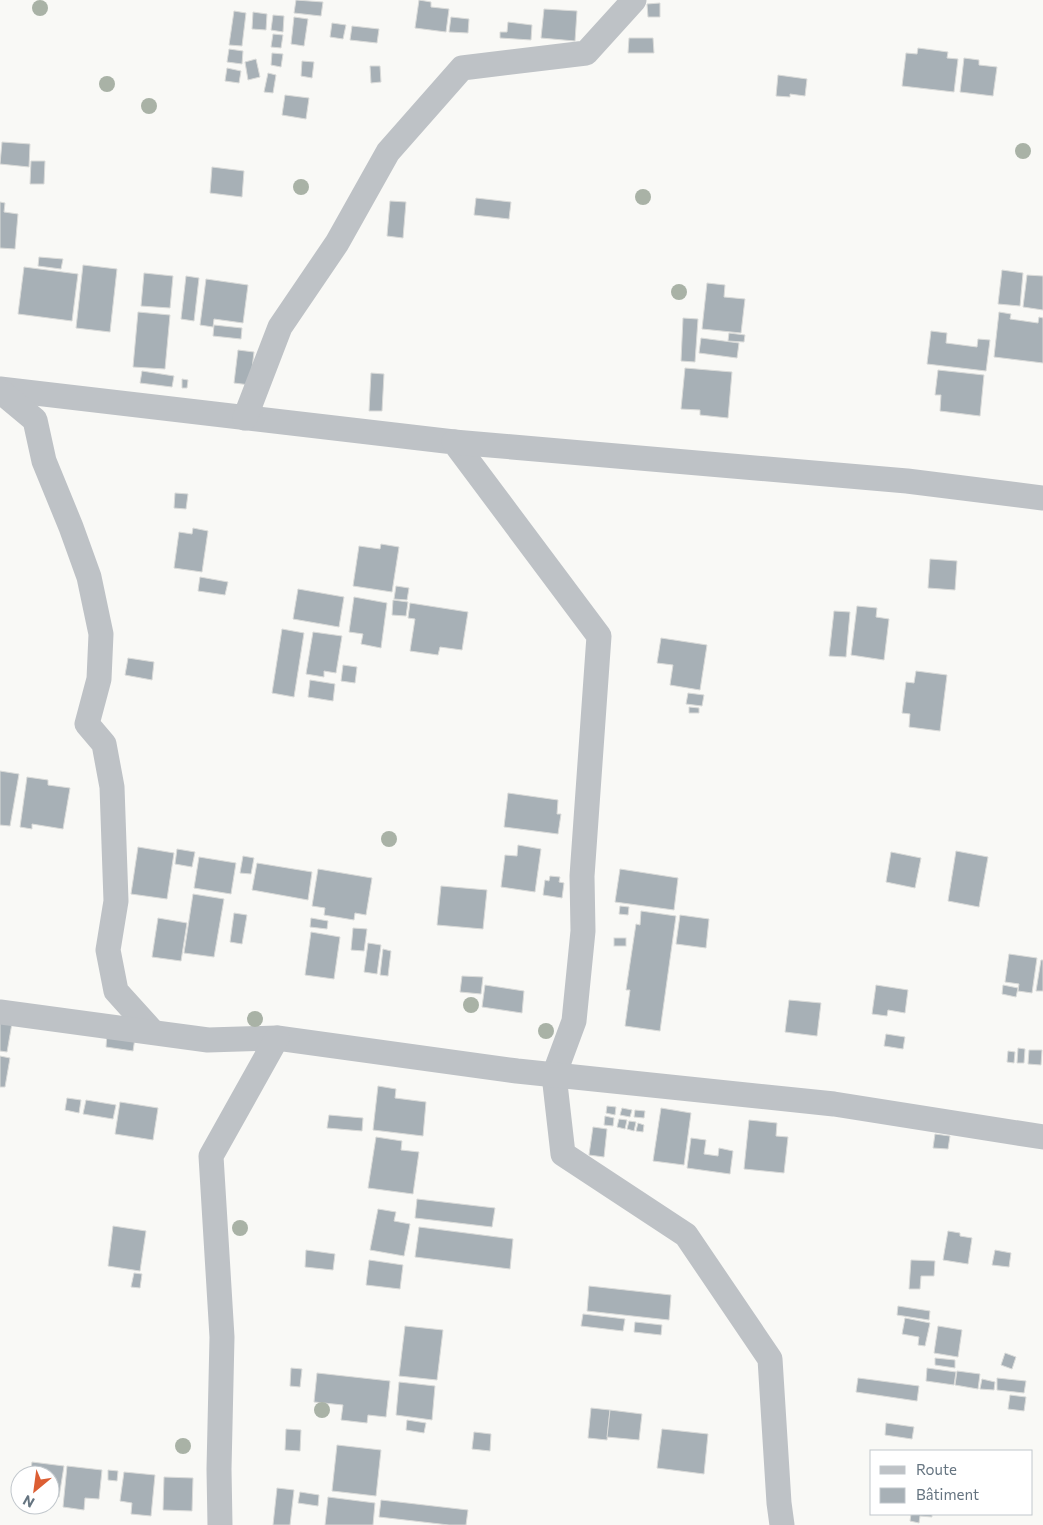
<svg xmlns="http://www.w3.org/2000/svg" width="1043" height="1525" viewBox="0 0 1043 1525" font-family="Commissioner,sans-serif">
<rect width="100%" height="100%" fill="#f9f9f6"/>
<g fill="#a7b0b6" stroke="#dadbd9">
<polygon points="296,0 323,2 321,16 294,13"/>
<polygon points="419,0 431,2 431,7 449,9 446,32 415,28"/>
<polygon points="660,3 660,17 648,17 647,4"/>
<polygon points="544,9 577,11 575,41 541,38"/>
<polygon points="234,11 246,13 242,46 229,45"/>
<polygon points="253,12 267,14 266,30 252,29"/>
<polygon points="273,15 284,16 283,32 271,30"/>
<polygon points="294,17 308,19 304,46 291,44"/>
<polygon points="451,17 469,19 468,33 449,32"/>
<polygon points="508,22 532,25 531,40 500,38 500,32 507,32"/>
<polygon points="332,23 346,25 343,39 330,37"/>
<polygon points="352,26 379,29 377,43 350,40"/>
<polygon points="273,34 283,35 281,48 271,47"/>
<polygon points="629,38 653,38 654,53 628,53"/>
<polygon points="918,48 948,52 947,58 958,59 954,92 902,86 906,53 917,54"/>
<polygon points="229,49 243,51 242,64 227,62"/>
<polygon points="272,53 283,54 281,67 271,65"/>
<polygon points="964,58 979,60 979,65 997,67 993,96 960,92"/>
<polygon points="256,59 260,77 248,80 245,62"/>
<polygon points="302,61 314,62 312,78 301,76"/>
<polygon points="370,66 380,66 381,82 371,83"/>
<polygon points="227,68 241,71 239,83 225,81"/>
<polygon points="268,73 276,75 273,93 264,92"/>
<polygon points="778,75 807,79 805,96 790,94 790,97 776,96"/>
<polygon points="285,95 309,98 306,119 282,115"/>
<polygon points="2,142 30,144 29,167 0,164"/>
<polygon points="31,161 45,161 44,184 30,184"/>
<polygon points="212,167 244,171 242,197 210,193"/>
<polygon points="476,198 511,202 509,219 474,215"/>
<polygon points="390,201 406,202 403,238 387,236"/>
<polygon points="0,202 5,203 4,212 18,214 15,249 0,248"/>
<polygon points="39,257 63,259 61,269 38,266"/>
<polygon points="83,265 117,269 110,332 76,328"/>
<polygon points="24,267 78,274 72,321 18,314"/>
<polygon points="1002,270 1023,273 1020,306 998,304"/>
<polygon points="144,273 173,276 170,308 141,306"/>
<polygon points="1027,275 1043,276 1043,310 1023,307"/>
<polygon points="186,276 199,278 194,321 181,319"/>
<polygon points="206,279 248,285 243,323 214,319 213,327 200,325"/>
<polygon points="707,283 725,285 724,297 745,299 741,333 702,329"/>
<polygon points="138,312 170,315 165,369 133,367"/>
<polygon points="999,312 1011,314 1010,319 1038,323 1039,317 1043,318 1043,363 994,357"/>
<polygon points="683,318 698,319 695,362 681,361"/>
<polygon points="214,325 242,328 241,339 213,336"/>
<polygon points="931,331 947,333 946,343 977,347 978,339 990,340 986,371 927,364"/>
<polygon points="729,333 745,335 744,342 728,341"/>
<polygon points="701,338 739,343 737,358 699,353"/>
<polygon points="238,350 254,352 250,385 234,383"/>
<polygon points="685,368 732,372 728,418 700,415 700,410 681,409"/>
<polygon points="938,370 984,375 980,416 940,411 941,395 935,395"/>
<polygon points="142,371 174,376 172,387 140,383"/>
<polygon points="371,373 384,374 382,411 369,411"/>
<polygon points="182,379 188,380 187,388 182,388"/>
<polygon points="175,493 188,494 186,509 174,508"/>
<polygon points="193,528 208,531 202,572 174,568 179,532 192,534"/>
<polygon points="381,544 399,547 392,592 353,586 359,546 380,549"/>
<polygon points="930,559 957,561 955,590 928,588"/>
<polygon points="200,577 228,582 225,595 198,591"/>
<polygon points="396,586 409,588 407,600 394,599"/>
<polygon points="298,589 344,597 339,627 293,619"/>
<polygon points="354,597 387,603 381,648 361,644 363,634 349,632"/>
<polygon points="393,600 408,602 406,616 392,615"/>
<polygon points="410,603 468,612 462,650 440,647 438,655 410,651 415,619 408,618"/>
<polygon points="857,606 877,608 876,617 889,619 884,660 851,655"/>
<polygon points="834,611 850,612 846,657 829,656"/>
<polygon points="282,629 304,633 294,697 272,693"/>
<polygon points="313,632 342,636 336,673 324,671 324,677 306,674"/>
<polygon points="661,638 707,645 700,690 670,685 673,665 657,663"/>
<polygon points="128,658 154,662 152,680 125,675"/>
<polygon points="343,665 357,667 355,683 341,681"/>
<polygon points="916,671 947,675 940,731 909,727 910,714 902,713 906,682 914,683"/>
<polygon points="310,680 335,684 333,701 308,697"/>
<polygon points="688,693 704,695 702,706 686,704"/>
<polygon points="689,707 699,708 699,713 689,713"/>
<polygon points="0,771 19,774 10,826 0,825"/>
<polygon points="27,777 48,780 48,785 70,788 63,829 32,824 32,829 20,827"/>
<polygon points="508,793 558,800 557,814 561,814 558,834 504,827"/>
<polygon points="518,845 541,849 535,892 501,887 505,855 517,856"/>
<polygon points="138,847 174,853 167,899 131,894"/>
<polygon points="177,849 195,852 192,867 175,864"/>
<polygon points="956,851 988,857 979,907 948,901"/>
<polygon points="891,852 921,858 915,888 886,882"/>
<polygon points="243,856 254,858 251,874 240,873"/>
<polygon points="199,857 236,863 231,894 194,888"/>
<polygon points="257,863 312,872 308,900 252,890"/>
<polygon points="318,869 372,878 366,915 355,913 354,920 324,915 325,908 312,906"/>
<polygon points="620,869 678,878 674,910 615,902"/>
<polygon points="550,876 560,877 559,882 564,883 562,898 543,895 545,880 549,881"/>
<polygon points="441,886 487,890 483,929 437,925"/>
<polygon points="193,894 224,899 214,957 184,953"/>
<polygon points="620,906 629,907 628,915 619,914"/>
<polygon points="641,911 676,916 660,1031 625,1026 630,990 626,990 636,924 640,925"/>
<polygon points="234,913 247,915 242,944 230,942"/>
<polygon points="680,915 709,919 706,948 676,944"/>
<polygon points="158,918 187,923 181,961 152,957"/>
<polygon points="311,918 328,921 327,929 310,927"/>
<polygon points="353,928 367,929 364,951 351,950"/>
<polygon points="311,932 340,937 334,979 305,975"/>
<rect x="614" y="938" width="12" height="8"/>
<polygon points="368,943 381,945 377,974 364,972"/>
<polygon points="383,949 391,951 388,976 380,975"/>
<polygon points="1009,954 1037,958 1032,993 1018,991 1019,984 1005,982"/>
<polygon points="1041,960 1043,960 1043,991 1036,991"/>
<polygon points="462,976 483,977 481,994 460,992"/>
<polygon points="485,985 524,991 522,1013 482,1007"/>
<polygon points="876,985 908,990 905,1013 888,1010 887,1016 872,1014"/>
<polygon points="1003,985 1018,988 1016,997 1002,994"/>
<polygon points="789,1000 821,1003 817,1036 785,1032"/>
<polygon points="0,1021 12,1023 7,1052 0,1051"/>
<polygon points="107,1034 135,1038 133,1051 106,1047"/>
<polygon points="886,1034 905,1037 903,1049 884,1046"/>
<polygon points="1018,1048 1025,1049 1024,1063 1017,1063"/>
<polygon points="1029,1050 1042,1050 1041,1065 1028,1064"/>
<polygon points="1008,1051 1015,1052 1014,1063 1007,1062"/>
<polygon points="0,1056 10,1058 5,1087 0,1087"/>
<polygon points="378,1086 396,1089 395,1098 426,1102 423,1136 373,1130"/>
<polygon points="67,1098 81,1100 79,1113 65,1110"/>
<polygon points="86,1100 116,1105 113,1119 83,1114"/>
<polygon points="120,1102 158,1108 153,1140 115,1134"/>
<polygon points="607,1106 616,1107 615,1115 606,1113"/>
<polygon points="622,1108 632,1110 630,1117 620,1115"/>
<polygon points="661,1108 691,1113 684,1165 653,1161"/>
<polygon points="635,1110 645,1111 644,1118 634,1117"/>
<polygon points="329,1115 363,1118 362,1131 327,1128"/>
<polygon points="605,1116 614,1118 613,1126 604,1125"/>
<polygon points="619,1119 627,1120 625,1129 617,1127"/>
<polygon points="749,1120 777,1123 776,1136 788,1137 784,1173 744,1169"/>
<polygon points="629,1121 636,1122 634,1131 627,1129"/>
<polygon points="638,1123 644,1125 643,1132 636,1131"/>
<polygon points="593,1127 607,1129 604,1157 589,1155"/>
<polygon points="935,1134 950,1136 948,1149 933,1148"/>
<polygon points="376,1137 402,1141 401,1150 419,1152 413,1194 368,1188"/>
<polygon points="691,1138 706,1140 704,1154 718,1156 719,1148 733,1151 730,1174 687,1168"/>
<polygon points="417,1199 495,1208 492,1227 415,1218"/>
<polygon points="378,1209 396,1212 394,1221 410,1224 404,1256 370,1250"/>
<polygon points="113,1226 146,1231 140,1271 108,1266"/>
<polygon points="419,1227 513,1239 510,1269 415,1257"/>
<polygon points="948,1231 960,1233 960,1236 972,1238 968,1264 943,1260"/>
<polygon points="306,1250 335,1254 333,1270 305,1267"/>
<polygon points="995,1250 1011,1253 1009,1267 992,1265"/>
<polygon points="369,1260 403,1265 400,1289 366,1285"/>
<polygon points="911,1260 935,1261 934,1276 921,1276 920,1289 909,1289"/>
<polygon points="134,1273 142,1274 140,1288 131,1287"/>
<polygon points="589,1286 671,1295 669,1320 587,1311"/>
<polygon points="898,1306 930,1311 929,1320 897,1315"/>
<polygon points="583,1314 625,1319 623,1331 581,1326"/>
<polygon points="905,1318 930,1323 925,1346 918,1345 919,1337 902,1334"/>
<polygon points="635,1322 662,1325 661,1335 634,1332"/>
<polygon points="405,1326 443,1330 437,1380 399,1376"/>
<polygon points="938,1326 962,1330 958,1357 934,1353"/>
<polygon points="1005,1353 1016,1357 1012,1369 1001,1365"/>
<polygon points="935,1358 955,1360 955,1368 935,1365"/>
<polygon points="291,1368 302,1369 300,1387 290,1386"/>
<polygon points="927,1368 956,1372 954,1385 926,1381"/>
<polygon points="957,1371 980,1374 978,1389 955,1385"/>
<polygon points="317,1373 390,1381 386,1417 368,1415 367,1423 341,1420 343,1405 314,1402"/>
<polygon points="858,1378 919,1386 917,1401 856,1392"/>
<polygon points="997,1378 1026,1381 1024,1393 997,1390"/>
<polygon points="982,1379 995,1382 994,1390 980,1389"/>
<polygon points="399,1382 435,1386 432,1420 396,1415"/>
<polygon points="1010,1395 1026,1397 1024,1411 1008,1409"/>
<polygon points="591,1408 610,1410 607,1440 588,1438"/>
<polygon points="610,1410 642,1414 639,1440 607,1437"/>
<polygon points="407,1420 426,1423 424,1433 406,1430"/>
<polygon points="886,1423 914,1427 912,1439 885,1435"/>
<polygon points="286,1429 301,1430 300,1451 285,1450"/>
<polygon points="662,1429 708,1434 704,1474 657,1468"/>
<polygon points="474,1432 491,1434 490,1451 472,1449"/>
<polygon points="337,1445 381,1450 376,1496 332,1491"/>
<polygon points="32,1462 64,1466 59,1497 50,1496 50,1475 30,1475"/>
<polygon points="67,1466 102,1470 99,1499 85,1498 84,1510 63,1507"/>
<polygon points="108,1470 118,1471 117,1481 108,1480"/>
<polygon points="124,1472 155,1475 151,1516 131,1514 132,1503 120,1501"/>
<polygon points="164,1477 193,1478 192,1511 163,1510"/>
<polygon points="277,1488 294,1490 290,1525 273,1525"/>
<polygon points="300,1492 319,1495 318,1506 298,1503"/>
<polygon points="328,1497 375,1503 373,1525 325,1525"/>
<polygon points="381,1500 468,1510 466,1525 449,1525 379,1517"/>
<polygon points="911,1514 932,1514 932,1517 920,1516 919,1523 910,1521"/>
</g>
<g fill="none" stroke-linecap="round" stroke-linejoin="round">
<g stroke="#bec2c6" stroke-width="25">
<polyline points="0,389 454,442 599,636 582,876 583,931 574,1021 554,1075 563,1154 686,1235 770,1359 779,1503 782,1525"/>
<polyline points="0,391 35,420 44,461 71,527 89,577 101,634 99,679 87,724 104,744 112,787 116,901 108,950 116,991 153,1032"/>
<polyline points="245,418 280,327 337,243 388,152 462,68 586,53 634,0"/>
<polyline points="454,442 907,481 1043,498"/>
<polyline points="0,1012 208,1040 277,1038 517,1071 834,1104 1043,1137"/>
<polyline points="220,1525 219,1469 222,1337 211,1156 277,1038"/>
</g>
</g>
<g fill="#a9b2a6">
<circle cx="40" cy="8" r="8"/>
<circle cx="107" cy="84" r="8"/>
<circle cx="149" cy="106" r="8"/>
<circle cx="1023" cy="151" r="8"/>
<circle cx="301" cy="187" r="8"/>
<circle cx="643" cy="197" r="8"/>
<circle cx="679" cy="292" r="8"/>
<circle cx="389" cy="839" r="8"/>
<circle cx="471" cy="1005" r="8"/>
<circle cx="255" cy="1019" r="8"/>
<circle cx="546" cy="1031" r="8"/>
<circle cx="240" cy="1228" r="8"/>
<circle cx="322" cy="1410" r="8"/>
<circle cx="183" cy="1446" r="8"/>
</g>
<rect x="870" y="1450" width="162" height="65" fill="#ffffff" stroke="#c1c7cc"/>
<rect x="880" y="1466" width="25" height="8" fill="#bec2c6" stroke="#c1c7cc"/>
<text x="916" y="1475" font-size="15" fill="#657480">Route</text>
<rect x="880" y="1488" width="25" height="15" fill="#a7b0b6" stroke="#c1c7cc"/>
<text x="916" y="1500" font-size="15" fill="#657480">Bâtiment</text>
<g transform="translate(35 1490) rotate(209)"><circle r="24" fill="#ffffff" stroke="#c1c7cc"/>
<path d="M0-4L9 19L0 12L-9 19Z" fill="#dc5e33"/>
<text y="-8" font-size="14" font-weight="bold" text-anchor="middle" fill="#657480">N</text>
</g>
</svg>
